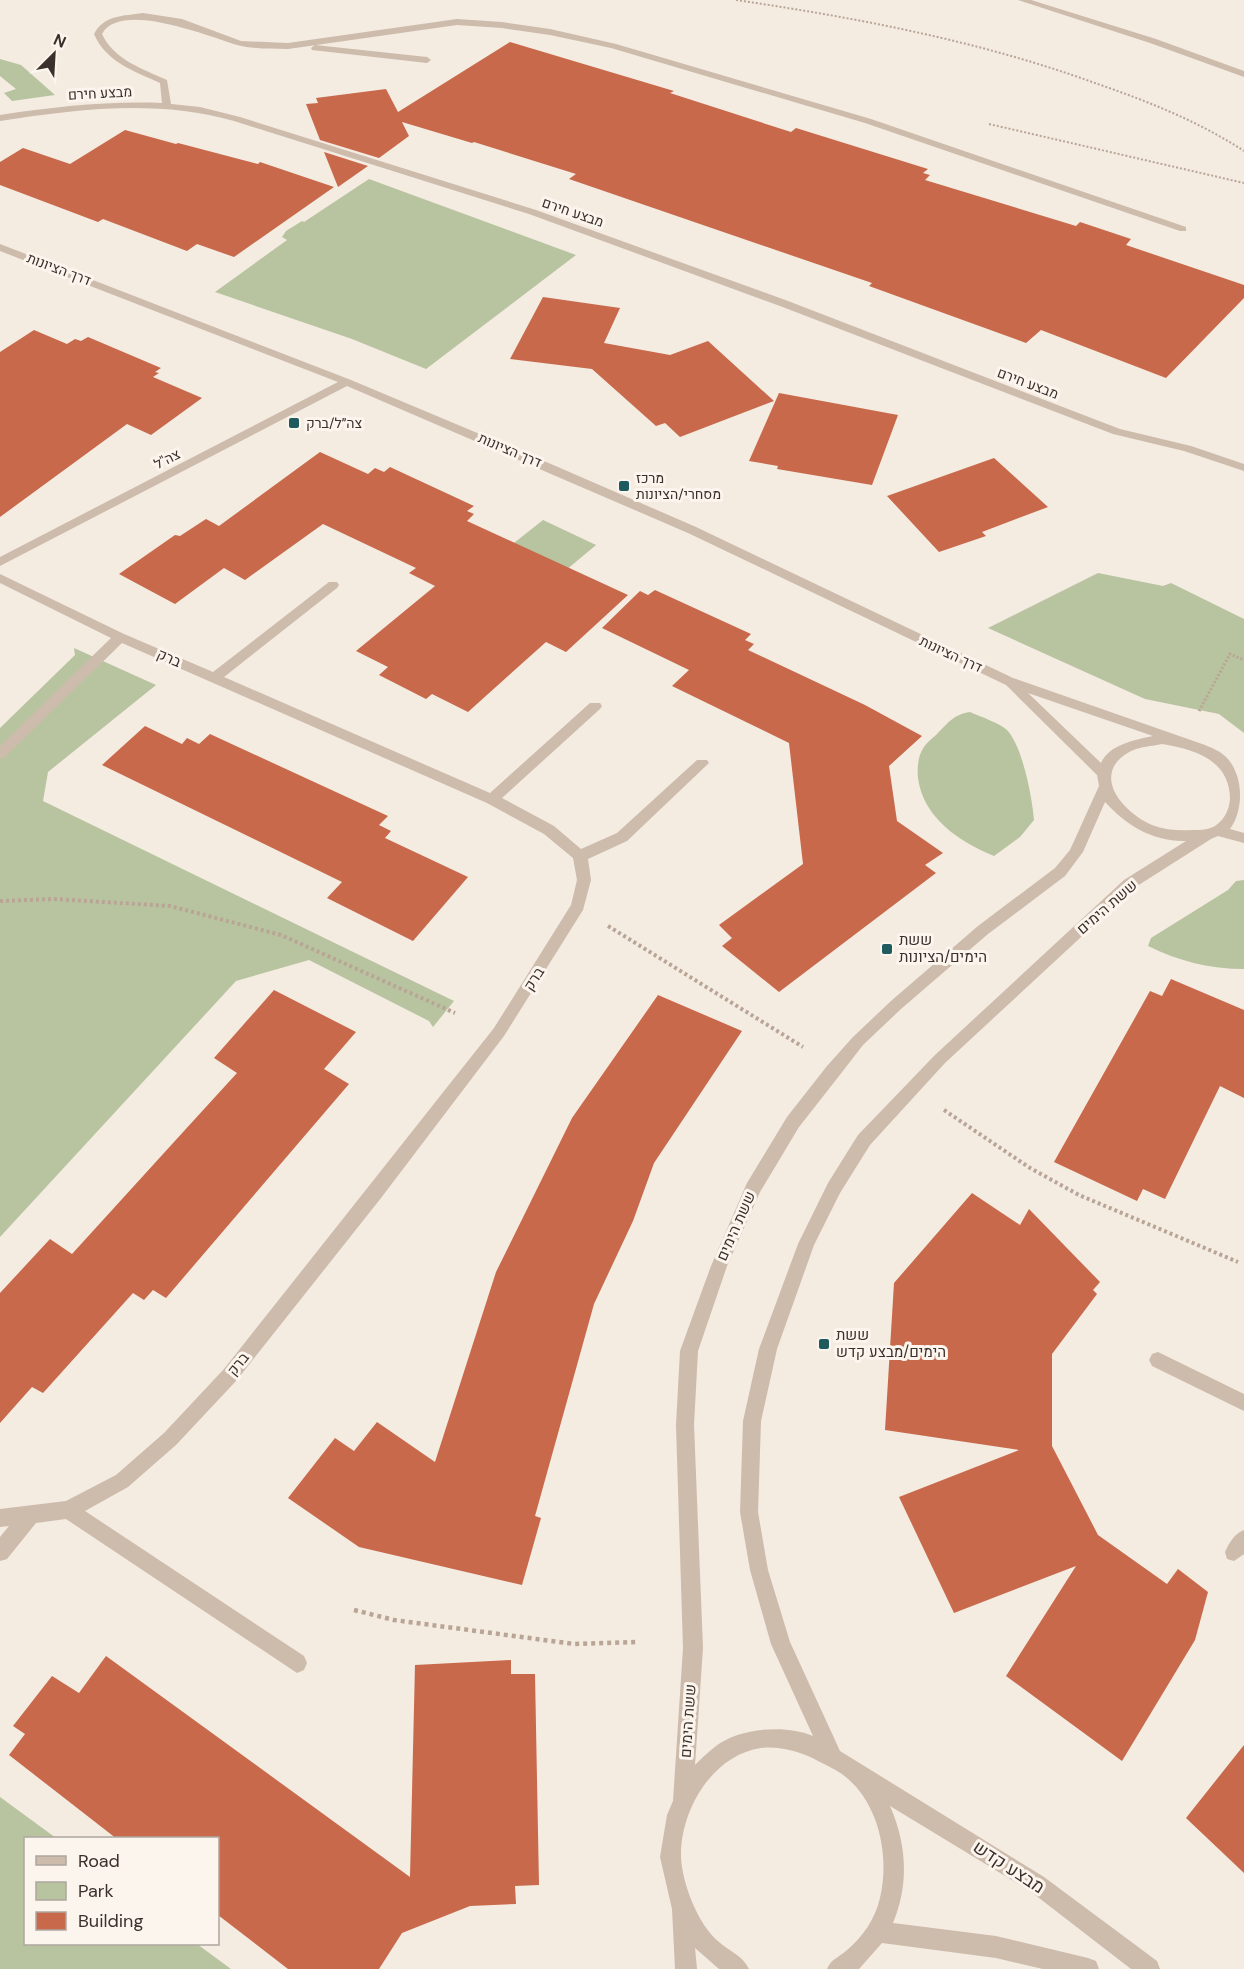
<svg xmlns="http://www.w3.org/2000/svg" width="1244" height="1969" viewBox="0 0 1244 1969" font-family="'DM Sans',Heebo,sans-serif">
<rect width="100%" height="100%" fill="#f4ebe1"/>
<g fill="#b8c4a0">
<polygon points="0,59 21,65 55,95 12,101 4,93 16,89 0,76"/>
<polygon points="369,179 576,255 426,369 352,339 215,292 287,240 282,237 286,231 302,221 304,222"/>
<polygon points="543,520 596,545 516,612 462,584"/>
<polygon points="1098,573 1163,586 1171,583 1244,619 1244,733 1219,714 1145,699 988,628"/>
<polygon points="74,648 156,685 48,772 43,801 454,1001 433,1027 429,1021 309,960 236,981 0,1237 0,728 75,655"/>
<path d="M970,712C981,717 1000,723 1008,731C1023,749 1032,797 1034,820L1020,837L994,856C960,842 923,818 918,778C917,768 918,755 924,747C927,742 933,738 937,734C949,722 953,715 970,712Z"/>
<path d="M1244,880V969C1210,969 1178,961 1148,946L1151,938L1228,890L1236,881Z"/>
<polygon points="0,1797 56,1838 26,1838 26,1944 197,1944 231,1969 0,1969"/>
</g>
<g fill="#c8694b">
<polygon points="510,42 674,91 670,93 791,132 796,128 928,169 923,173 930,175 925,180 1076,226 1080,222 1131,239 1126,245 1244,285 1244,298 1166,378 1041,330 1026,343 869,286 872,283 569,179 576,174 474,142 472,143 402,122 409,136 379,158 320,140 306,104 318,103 316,98 386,89 398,112"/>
<polygon points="125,130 176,144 178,143 258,164 260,162 334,187 234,257 197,244 187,251 103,219 98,222 0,185 0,162 23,148 70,164"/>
<polygon points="324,152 368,166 338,187"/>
<polygon points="543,297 620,308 604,343 670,355 708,341 774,401 680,437 665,423 656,426 592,369 510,359"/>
<polygon points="34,330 67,344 75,339 81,341 88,337 161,368 155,372 159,373 153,377 202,398 151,435 127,424 0,517 0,352"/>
<polygon points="779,393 898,415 872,485 777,469 778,466 749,461"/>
<polygon points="320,452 368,474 375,468 384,472 390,467 474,506 467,511 474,514 467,521 628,595 566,652 546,642 468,712 432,694 426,699 379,675 388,667 356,651 435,586 409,573 416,568 323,524 245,580 224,568 175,604 119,574 175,535 180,536 206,519 219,526"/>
<polygon points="994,458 1048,507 982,532 986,536 939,552 887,496"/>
<polygon points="655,590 751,634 745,640 754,644 748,650 865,705 922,736 889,766 897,821 943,853 925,865 936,873 779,992 722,946 732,938 719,925 803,864 789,743 672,686 689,670 602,628 640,591 648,595"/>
<polygon points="145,726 182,744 187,738 199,744 210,734 388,816 379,825 391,831 385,838 468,877 413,941 327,898 342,882 102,765"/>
<polygon points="1171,979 1244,1010 1244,1098 1220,1086 1165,1199 1143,1189 1137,1201 1054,1162 1150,991 1162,996"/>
<polygon points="274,990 356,1032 324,1069 349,1084 166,1298 153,1290 144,1300 133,1293 43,1393 32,1387 0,1423 0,1293 50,1239 72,1254 184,1131 237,1073 214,1058"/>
<polygon points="658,995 742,1031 654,1163 633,1221 594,1304 535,1516 541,1518 522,1585 359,1547 288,1498 335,1438 354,1451 377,1422 435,1462 496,1272 572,1118"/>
<polygon points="972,1193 1020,1225 1029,1209 1100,1282 1093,1290 1097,1294 1052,1354 1052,1446 1098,1535 1167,1584 1178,1569 1208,1592 1195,1640 1122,1761 1006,1676 1076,1566 954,1613 899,1497 1019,1450 885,1430 894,1283"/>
<polygon points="106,1656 410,1877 415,1665 511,1660 511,1674 535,1674 539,1885 515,1886 516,1904 470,1906 402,1933 379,1969 288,1969 218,1915 218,1839 117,1839 9,1755 25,1734 13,1726 52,1676 79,1693"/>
<polygon points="1244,1745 1244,1873 1186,1818"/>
</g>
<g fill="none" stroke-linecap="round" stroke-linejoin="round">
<g stroke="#b9a596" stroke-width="2" stroke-dasharray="2 2" stroke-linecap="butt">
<path d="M736,0C858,18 979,41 1095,83C1147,101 1198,121 1244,151"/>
<polyline points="989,124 1244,183"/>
</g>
<polyline stroke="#b9a596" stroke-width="3" stroke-dasharray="2 2" stroke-linecap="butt" points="1199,711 1230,654 1244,660"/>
<g stroke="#b9a596" stroke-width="4" stroke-dasharray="3 3" stroke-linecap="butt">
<polyline points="0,901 54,899 170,906 281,935 455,1013"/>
<polyline points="608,926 803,1047"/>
<polyline points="944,1110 1030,1168 1079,1195 1238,1262"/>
</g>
<polyline stroke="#b9a596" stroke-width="4.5" stroke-dasharray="4 4" stroke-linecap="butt" points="354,1610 394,1620 574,1644 638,1642"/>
<g fill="#cdbbac" fill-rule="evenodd">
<polygon points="1018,0 1031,0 1156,39 1244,71 1244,77 1150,43"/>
<path d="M143,13L182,19L241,41L288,43L457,19L502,22L550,29L616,44L871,119L1186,227V231H1180L865,123L611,48L550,35L502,28L457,25L288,49C271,49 253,49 237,45C209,37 121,0 102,34C114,60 143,69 167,80L171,104L200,107L240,117L536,210L788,301L1120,429L1191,446L1244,464V471L1184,451L1113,434L780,306L529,214L234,121C157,99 78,109 0,121V115C54,107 107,101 162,103L160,83C134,71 106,62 94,34C104,15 123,16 143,13Z"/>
<polygon points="315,45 427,57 431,60 427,63 312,50 311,48"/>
<path d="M0,244L351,380L551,464L696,527L1013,678L1205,745C1212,748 1220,751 1226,757C1244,775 1244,810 1230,829L1244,833V843L1218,836L1211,839L1134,888L945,1063L870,1145L840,1193L814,1245L777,1349L761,1421L758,1512L768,1570L790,1642L840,1751L1044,1877L1157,1961L1160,1969H1131L1030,1891L890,1806C907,1845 909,1884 893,1923L996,1936L1088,1958L1096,1961L1099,1969H1043L996,1958L882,1943L859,1969H827C831,1959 838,1958 846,1951C863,1937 875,1919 880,1898C890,1856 879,1801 842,1774C835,1769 826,1765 818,1761C802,1752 780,1746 761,1748C712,1755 680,1811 681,1857C682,1883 698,1925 719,1942C729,1951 743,1956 749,1969H719L695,1948L697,1969H675L672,1909L660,1857L667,1815L673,1801L683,1648L676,1425L680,1351L711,1266L747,1183L787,1117L827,1066L853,1037L891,1001L978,926L1055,868L1070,850L1099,786L1097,775L1006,685L688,533L347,386L0,566V557L338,382L0,251ZM1028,693L1153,736C1135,740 1110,744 1101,763ZM1162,744C1194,749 1230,760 1230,799C1229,810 1225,819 1215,826C1208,830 1201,830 1193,830C1179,831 1165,830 1152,825C1122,812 1089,773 1131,751C1139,747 1152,746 1162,744ZM1105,802C1126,825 1153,842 1186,841L1124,880L935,1055L858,1135L828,1183L798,1244L759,1349L743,1421L740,1512L750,1570L771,1644L813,1736C786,1724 739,1728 716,1746C708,1752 701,1759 695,1765L703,1648L694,1425L698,1351L727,1266L760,1192L799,1127L839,1076L863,1045L901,1009L988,934L1065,876L1083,852Z"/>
<polygon points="0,574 124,634 213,672 329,582 337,582 339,585 337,588 224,677 490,793 590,703 600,703 602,706 600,709 502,798 554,826 581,849 617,833 697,760 707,760 709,763 627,841 588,859 591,880 583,910 504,1036 381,1198 236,1381 176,1445 128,1487 85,1511 304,1656 307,1663 304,1670 297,1673 66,1519 36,1523 7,1559 0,1561 0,1537 9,1526 0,1527 0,1509 66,1501 116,1475 164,1433 224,1369 494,1028 571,905 577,880 573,858 544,834 487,803 122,643 5,757 0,759 0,746 111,638 0,583"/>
<polygon points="1158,1352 1244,1394 1244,1411 1152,1366 1149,1360 1152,1354"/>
<path d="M1244,1530V1554L1234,1561L1227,1559L1225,1552C1229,1543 1234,1534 1244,1530Z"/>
</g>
</g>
<g fill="#1f5a5e" stroke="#fbf5ee" stroke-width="2">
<rect x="288" y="417" width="12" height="12" rx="3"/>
<rect x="618" y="480" width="12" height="12" rx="3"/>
<rect x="881" y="943" width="12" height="12" rx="3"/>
<rect x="818" y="1338" width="12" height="12" rx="3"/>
</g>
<g text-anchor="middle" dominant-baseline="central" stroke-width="6" stroke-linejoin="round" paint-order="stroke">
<g font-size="14" fill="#3b302b" stroke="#fbf5ee">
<text transform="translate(100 93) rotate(-3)">מבצע חירם</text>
<text transform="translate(573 212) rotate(19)">מבצע חירם</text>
<text transform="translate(59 269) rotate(21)">דרך הציונות</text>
<text transform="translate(1028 383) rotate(21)">מבצע חירם</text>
<text transform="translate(510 450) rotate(23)">דרך הציונות</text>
<text transform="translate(167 459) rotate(-27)">צה"ל</text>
<text transform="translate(951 654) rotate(25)">דרך הציונות</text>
</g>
<g font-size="14" fill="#3b302b" stroke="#fbf5ee" text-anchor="start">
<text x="306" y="423">צה״ל/ברק</text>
<text x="636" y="478">מרכז<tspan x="636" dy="16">מסחרי/הציונות</tspan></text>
</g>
<g font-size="15" fill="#3b302b" stroke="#fbf5ee">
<text transform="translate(169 658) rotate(24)">ברק</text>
<text transform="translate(1107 907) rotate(-41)">ששת הימים</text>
<text transform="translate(534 979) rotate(-57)">ברק</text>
<text transform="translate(736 1226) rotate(-66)">ששת הימים</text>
<text transform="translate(238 1364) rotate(-51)">ברק</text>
<text transform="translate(688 1721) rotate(-86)">ששת הימים</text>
</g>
<g font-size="15" fill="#3b302b" stroke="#fbf5ee" text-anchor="start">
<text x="899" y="940">ששת<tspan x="899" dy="17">הימים/הציונות</tspan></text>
<text x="836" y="1335">ששת<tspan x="836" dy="17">הימים/מבצע קדש</tspan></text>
</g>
<g font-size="18" fill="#3b302b" stroke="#fbf5ee">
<text transform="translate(1009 1867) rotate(33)">מבצע קדש</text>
</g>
</g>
<rect x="24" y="1837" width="195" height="108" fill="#fbf5ee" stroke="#aea6a0" stroke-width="1.5"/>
<rect x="36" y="1856" width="30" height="9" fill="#cdbbac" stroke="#aea6a0" stroke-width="1.5"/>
<text x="78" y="1867" font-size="18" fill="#3b302b">Road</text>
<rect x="36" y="1882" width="30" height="18" fill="#b8c4a0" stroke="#aea6a0" stroke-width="1.5"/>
<text x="78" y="1897" font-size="18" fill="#3b302b">Park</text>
<rect x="36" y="1912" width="30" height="18" fill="#c8694b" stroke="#aea6a0" stroke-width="1.5"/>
<text x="78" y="1927" font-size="18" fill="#3b302b">Building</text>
<g transform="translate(54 54) rotate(24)" stroke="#fbf5ee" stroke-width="4.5" paint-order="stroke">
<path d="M0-4.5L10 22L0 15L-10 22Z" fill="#3b302b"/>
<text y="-9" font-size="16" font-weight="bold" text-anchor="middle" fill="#3b302b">N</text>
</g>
</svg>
